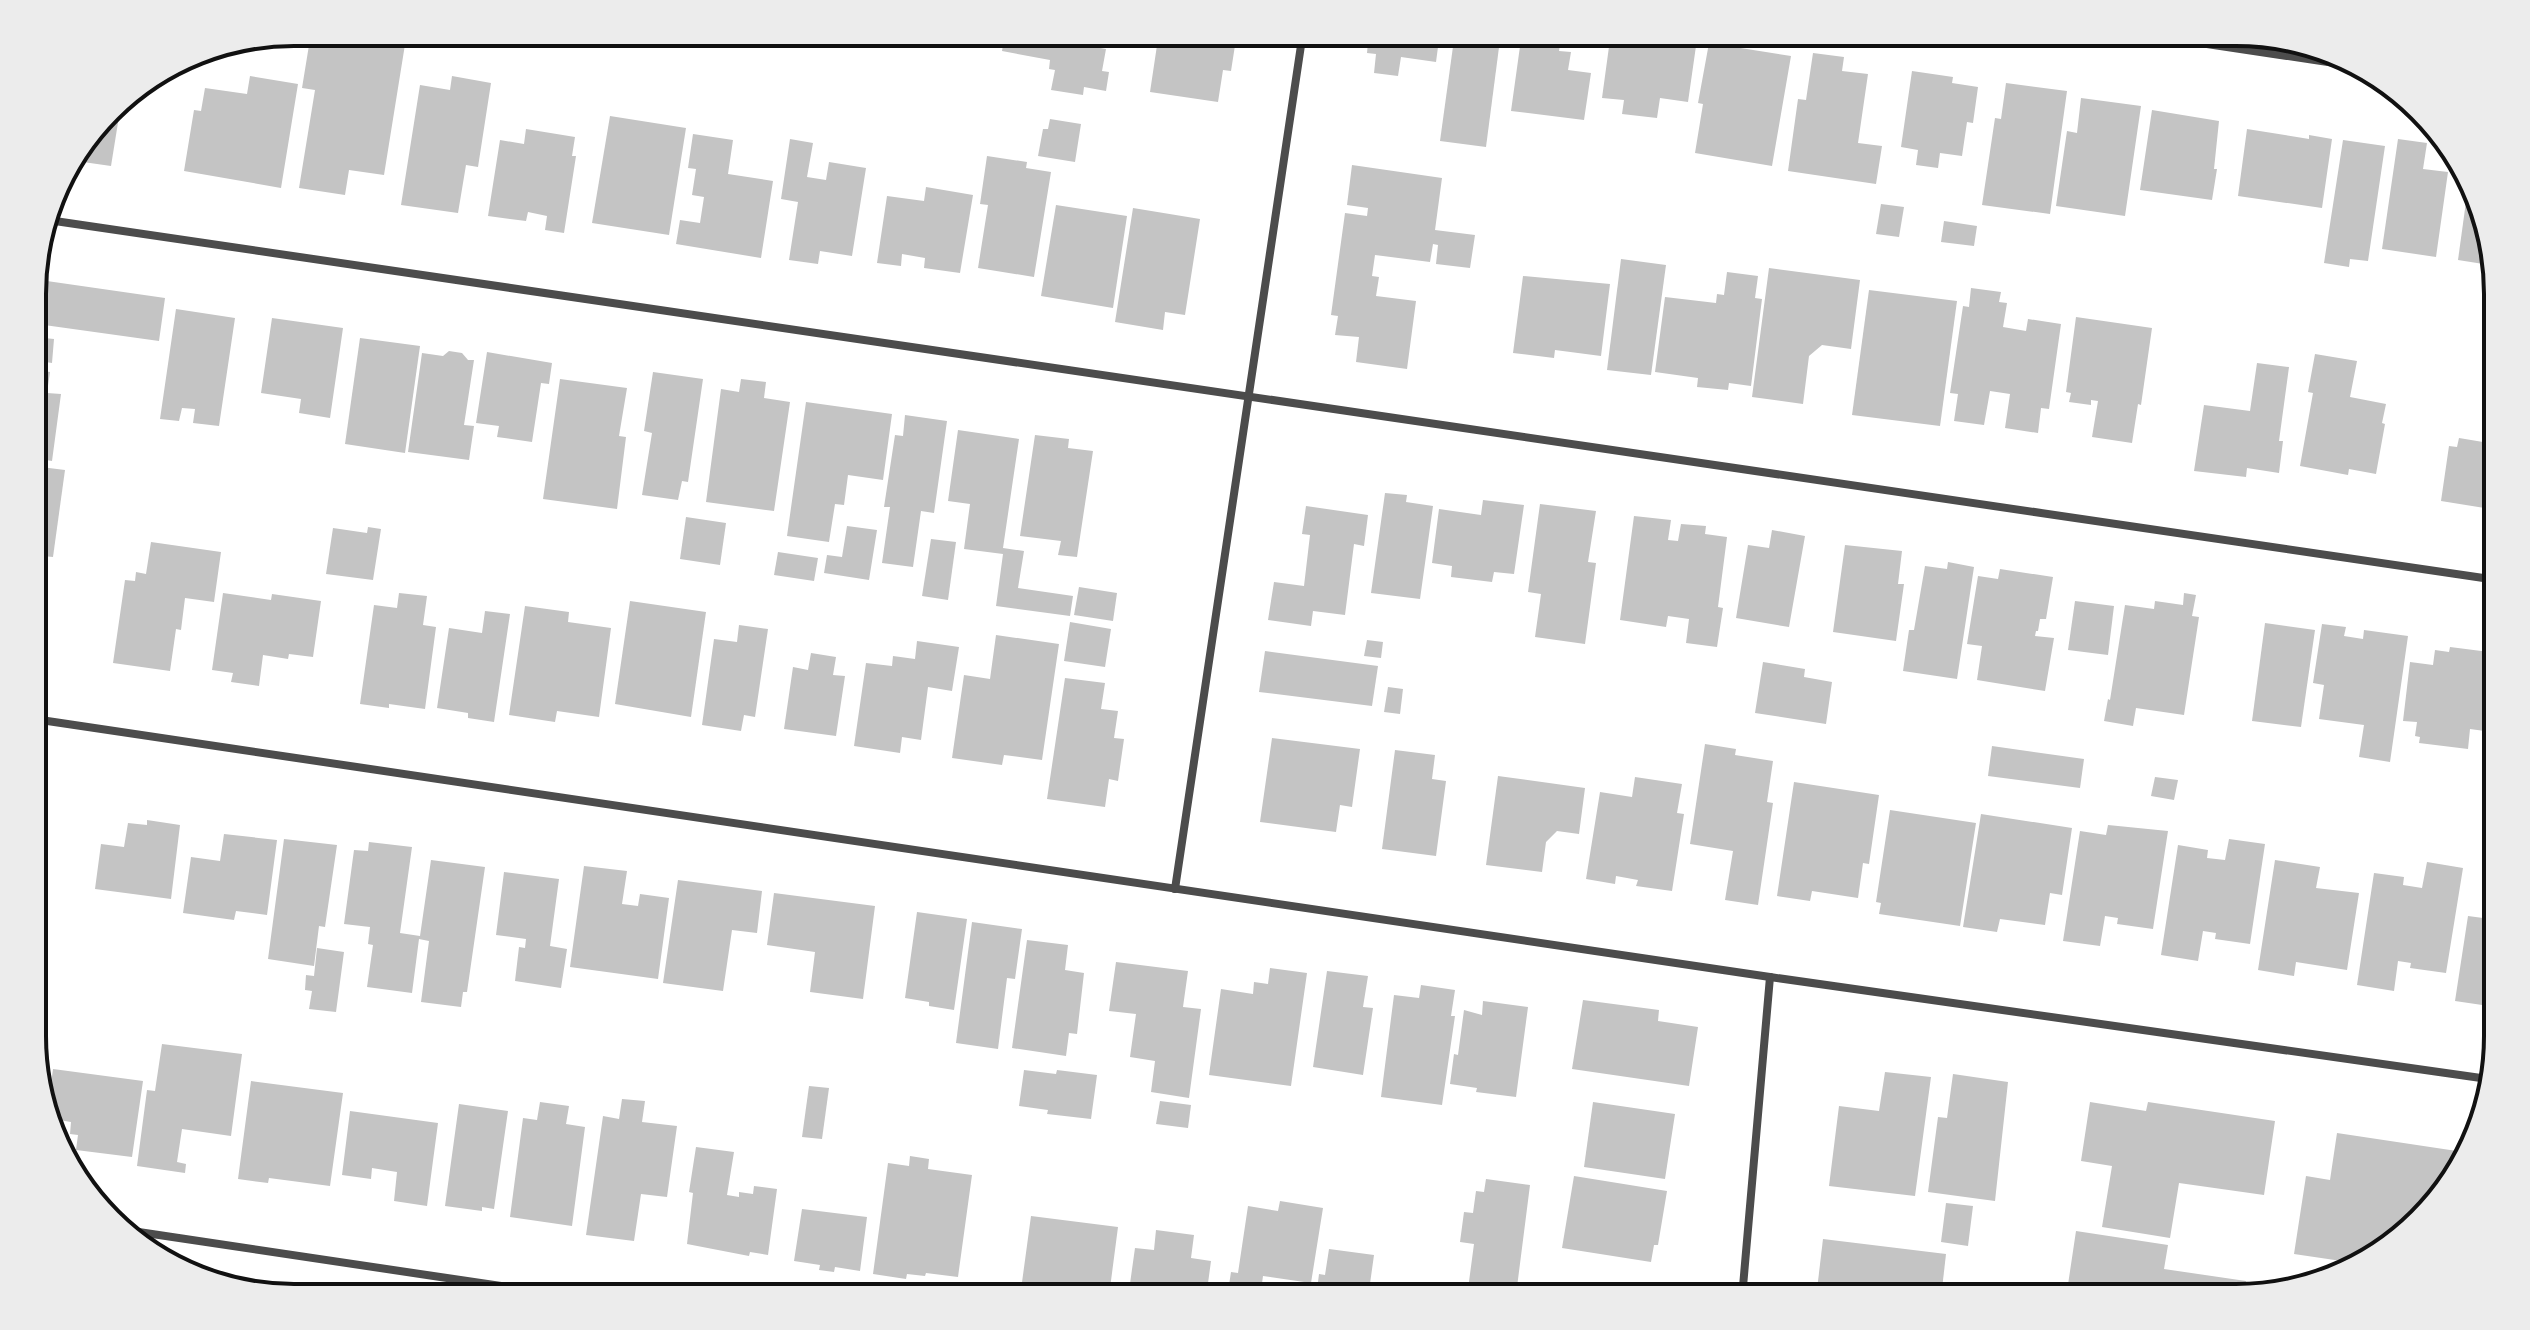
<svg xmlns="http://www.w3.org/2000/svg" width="2530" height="1330" viewBox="0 0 2530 1330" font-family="'Zilla Slab',serif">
<rect width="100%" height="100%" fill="#fff"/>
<g fill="#c4c4c4">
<polygon points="377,32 407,32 384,175 349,170 345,195 299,188 315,90 302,88 310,39 360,47 361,41 375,43"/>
<polygon points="497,32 536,32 535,40"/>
<polygon points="679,32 699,32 698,37"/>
<polygon points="1005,32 1098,32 1095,47 1106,49 1102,71 1109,72 1106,91 1084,87 1083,95 1051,90 1055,70 1049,69 1050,60 1002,51"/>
<polygon points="1159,32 1229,32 1228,37 1236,39 1231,71 1223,70 1218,102 1150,92"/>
<polygon points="1369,32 1440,32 1436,62 1401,57 1398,76 1374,73 1376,54 1367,53"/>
<polygon points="1455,32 1501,32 1486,147 1440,141"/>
<polygon points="1522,32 1562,32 1559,51 1571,52 1568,70 1591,73 1584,120 1511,111"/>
<polygon points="1611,32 1636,32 1636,36 1651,38 1652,33 1697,39 1688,102 1660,98 1657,118 1622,114 1624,100 1602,98"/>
<polygon points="1709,43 1791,56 1772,166 1695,153 1703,104 1698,103"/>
<polygon points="1813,53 1844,57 1842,71 1868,74 1858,143 1882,146 1876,184 1788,171 1798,99 1806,100"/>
<polygon points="1912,71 1953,77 1952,83 1978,87 1973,123 1967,122 1962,156 1940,153 1938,168 1916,165 1918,150 1901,147"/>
<polygon points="250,76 298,84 281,188 184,171 194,110 201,111 205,88 247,94"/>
<polygon points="452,76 491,83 478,167 466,165 458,213 401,205 420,85 450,90"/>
<polygon points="2006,83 2067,91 2050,214 1982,205 1995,118 2001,119"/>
<polygon points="2081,98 2141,106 2125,216 2056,206 2067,131 2077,133"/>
<polygon points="116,104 121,104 111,166 76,161 77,154"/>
<polygon points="2152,110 2219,121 2214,169 2217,169 2212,200 2140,190"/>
<polygon points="610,116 686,128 669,235 592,223"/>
<polygon points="1050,119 1081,124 1075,162 1038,156 1043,129 1048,129"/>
<polygon points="526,129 575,137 572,156 576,156 564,233 545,230 547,216 528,212 526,221 488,216 500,140 524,144"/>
<polygon points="2247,129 2309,139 2309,135 2332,139 2322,208 2238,196"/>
<polygon points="693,134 733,140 728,174 773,181 761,258 676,244 680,220 700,223 704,197 692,195 696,169 688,168"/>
<polygon points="790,139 813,143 807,177 826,180 829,162 866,168 852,256 820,251 818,264 789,260 798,202 781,199"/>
<polygon points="2398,139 2427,143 2423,169 2448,172 2436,257 2382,249"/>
<polygon points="2343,140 2385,146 2368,261 2350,259 2349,267 2324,263"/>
<polygon points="987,156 1027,162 1026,168 1051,172 1034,277 978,268 988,205 980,204"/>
<polygon points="1352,165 1442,178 1435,230 1475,235 1470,268 1436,264 1438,245 1433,244 1430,262 1375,255 1372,276 1379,277 1376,296 1416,301 1407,369 1356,362 1359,337 1335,335 1338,316 1331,315 1345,213 1367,216 1368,208 1347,205"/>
<polygon points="926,187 973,195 960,273 924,268 925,258 902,254 901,266 877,263 887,196 924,201"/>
<polygon points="2468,187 2496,260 2496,266 2458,260"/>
<polygon points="1881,204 1904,207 1899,237 1876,234"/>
<polygon points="1056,205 1127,216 1113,308 1041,296"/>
<polygon points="1133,208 1200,219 1185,315 1165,312 1163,330 1115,322"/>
<polygon points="1944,221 1977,226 1974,246 1941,242"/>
<polygon points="1621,259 1666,265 1651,375 1607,370"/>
<polygon points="1769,268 1860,280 1851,349 1822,345 1809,356 1803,404 1752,397"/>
<polygon points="1727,272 1758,276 1755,298 1762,299 1751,386 1729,383 1728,390 1697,387 1698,378 1655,372 1665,297 1716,303 1717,294 1724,295"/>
<polygon points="1523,276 1610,284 1601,356 1555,350 1554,358 1513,353"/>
<polygon points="33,279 165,298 159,341 37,324 35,337 54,339 52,363 33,360"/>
<polygon points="1971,288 2001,292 1999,302 2007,303 2003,327 2026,331 2028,319 2061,324 2049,409 2041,408 2038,433 2005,428 2010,394 1990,391 1984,425 1954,421 1958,394 1950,393 1963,306 1969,307"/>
<polygon points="1869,290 1957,301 1940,426 1852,415"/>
<polygon points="176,309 235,318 219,426 193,423 195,409 182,408 179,421 160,419"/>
<polygon points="2076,317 2152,328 2141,405 2138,404 2132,443 2092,437 2098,401 2091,400 2091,405 2069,402 2071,393 2066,392"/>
<polygon points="272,318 343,328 330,418 299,413 301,399 261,393"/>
<polygon points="360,338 420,346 405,453 345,444"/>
<polygon points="449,351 462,353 468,360 474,360 464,425 474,426 469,460 408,452 422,353 443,356"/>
<polygon points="487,352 552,363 549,384 541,383 532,442 497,437 499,426 476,423"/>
<polygon points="2315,354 2357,361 2350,397 2386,404 2382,423 2385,424 2376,474 2349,469 2348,475 2300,466 2313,393 2308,392"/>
<polygon points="2257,363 2289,367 2279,441 2283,441 2279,473 2247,468 2246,477 2194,471 2204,405 2250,411"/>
<polygon points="33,369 50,372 47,393 61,394 52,461 33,458"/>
<polygon points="653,372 703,379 688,482 682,481 678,500 642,495 652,433 644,431"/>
<polygon points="560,379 627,388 619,436 626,437 617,509 543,499"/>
<polygon points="741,379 766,382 764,398 790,402 774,511 706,502 721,389 739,392"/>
<polygon points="806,402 892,414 883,480 848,475 844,505 835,504 829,542 787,536"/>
<polygon points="2487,414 2496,415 2497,510 2441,501 2449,446 2457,447 2459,438 2483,442"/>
<polygon points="905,415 947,421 934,513 921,511 913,567 882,563 890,507 884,507 895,435 903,436"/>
<polygon points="958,430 1019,439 1003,548 1024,551 1018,588 1073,596 1070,616 996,606 1003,554 964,549 970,504 948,501"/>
<polygon points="1035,435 1069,439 1068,448 1093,451 1077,557 1058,555 1061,541 1020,536"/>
<polygon points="33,466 65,470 53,557 33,555"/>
<polygon points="1385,493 1407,495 1406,502 1433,506 1420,599 1371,593"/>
<polygon points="1483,500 1524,505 1514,574 1494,572 1492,582 1451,577 1452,566 1432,563 1439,509 1481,515"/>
<polygon points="1540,504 1596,511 1588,562 1596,563 1585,644 1535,637 1541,594 1528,592"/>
<polygon points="1306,506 1368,515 1364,546 1354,544 1345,615 1313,611 1311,626 1268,620 1274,582 1304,586 1310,535 1302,534"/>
<polygon points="1634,516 1671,520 1668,540 1678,541 1681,524 1706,526 1705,534 1727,537 1718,607 1723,608 1717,647 1686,643 1689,619 1668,616 1666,627 1620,620"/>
<polygon points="686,517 726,523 720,565 680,559"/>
<polygon points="847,526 877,530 869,580 824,573 827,555 842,557"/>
<polygon points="368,527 381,529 373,580 326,574 333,528 367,533"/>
<polygon points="1772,530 1805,536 1789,627 1736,618 1748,545 1769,548"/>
<polygon points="931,539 956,542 948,600 922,596"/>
<polygon points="151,542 221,552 214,602 185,598 181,630 176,629 170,671 113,663 125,580 135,581 136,572 146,574"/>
<polygon points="1845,545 1902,551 1898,584 1904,584 1896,641 1833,632"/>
<polygon points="778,552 818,558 814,581 774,575"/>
<polygon points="1948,562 1974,567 1957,679 1903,671 1909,630 1914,630 1925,566 1947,569"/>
<polygon points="2000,569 2053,577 2046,619 2040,619 2038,631 2036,631 2035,636 2054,638 2045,691 1977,680 1982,646 1967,644 1978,576 1998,579"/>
<polygon points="1079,587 1117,593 1113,621 1074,615"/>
<polygon points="223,593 271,600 272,594 321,601 313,657 289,654 288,659 263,655 259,686 231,682 233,673 212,670"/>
<polygon points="399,593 427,596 423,625 436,627 425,709 389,704 389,708 360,704 374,605 397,608"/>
<polygon points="2184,593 2196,595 2192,616 2199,617 2184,715 2136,708 2133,726 2104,721 2108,699 2110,700 2125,605 2154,609 2155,601 2183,605"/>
<polygon points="630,601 706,612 691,717 615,704"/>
<polygon points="2075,601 2114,606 2108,655 2068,650"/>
<polygon points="525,606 569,612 568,622 611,628 599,717 557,711 555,722 509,715"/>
<polygon points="485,611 510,614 494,722 468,718 468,713 437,708 449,628 482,633"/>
<polygon points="1070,622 1111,629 1105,667 1064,661"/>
<polygon points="2265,623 2315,630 2301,727 2252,721"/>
<polygon points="2322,624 2346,627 2344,636 2363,639 2364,630 2408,636 2390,762 2359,757 2364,725 2319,719 2324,685 2313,683"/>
<polygon points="739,625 768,629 755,717 744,715 741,731 702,725 714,639 737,642"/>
<polygon points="996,635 1059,644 1042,760 1004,755 1002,765 952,758 964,675 990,679"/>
<polygon points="1367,640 1383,642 1381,658 1364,656"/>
<polygon points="917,641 959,647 952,691 928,687 921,740 902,737 900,753 854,746 866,663 892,666 893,656 915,659"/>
<polygon points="2450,647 2497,653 2497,691 2492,732 2470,729 2468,749 2419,743 2420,737 2415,736 2417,722 2403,721 2410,662 2433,665 2435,650 2449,652"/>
<polygon points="1265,651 1378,666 1372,706 1259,692"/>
<polygon points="811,653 836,657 833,675 845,676 836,736 784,729 793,667 808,670"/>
<polygon points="1763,662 1805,669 1804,677 1832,682 1826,724 1755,713"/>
<polygon points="1065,678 1105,683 1101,709 1118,711 1114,738 1124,739 1118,781 1109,779 1105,807 1047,799"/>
<polygon points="1388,687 1403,689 1400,714 1384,712"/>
<polygon points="1272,738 1360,749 1352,807 1340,805 1336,832 1260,822"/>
<polygon points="1705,744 1736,749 1735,755 1773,761 1767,802 1773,803 1758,905 1725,900 1733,851 1690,844"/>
<polygon points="1992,746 2084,759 2080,788 1988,776"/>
<polygon points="1395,750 1435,755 1432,779 1446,781 1436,856 1382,849"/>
<polygon points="2493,763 2497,764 2497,807 2487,805"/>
<polygon points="1498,776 1585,788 1579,834 1557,831 1546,842 1542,872 1486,865"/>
<polygon points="1635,777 1682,784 1677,813 1684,814 1672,891 1636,886 1638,880 1616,876 1615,884 1586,879 1600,792 1632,797"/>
<polygon points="2155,777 2178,780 2174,800 2151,796"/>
<polygon points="1794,782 1879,795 1869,864 1863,863 1858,898 1812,891 1810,901 1777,896"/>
<polygon points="1890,810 1976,823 1960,926 1879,914 1881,903 1876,902"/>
<polygon points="1981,814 2072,828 2062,895 2050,893 2045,925 2000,919 1997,932 1963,927"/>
<polygon points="147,820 180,825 171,899 95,889 101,844 124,847 128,823 147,825"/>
<polygon points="2108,825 2168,831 2153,929 2117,924 2118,918 2105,916 2100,946 2063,941 2080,831 2106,835"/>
<polygon points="224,834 277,840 267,915 236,911 234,920 183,913 191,857 220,861"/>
<polygon points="284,839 337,845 325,927 319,926 314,966 268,959"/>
<polygon points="2229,839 2265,844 2250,944 2215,939 2216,933 2203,931 2198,961 2161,955 2178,845 2208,850 2207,858 2225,860"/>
<polygon points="369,842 412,847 400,933 420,936 431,860 485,867 467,992 463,992 461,1007 421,1002 429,941 419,939 412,993 367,987 373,945 368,944 370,927 344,924 354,850 368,851"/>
<polygon points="2275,860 2320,867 2316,888 2359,893 2347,970 2296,962 2294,976 2258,970"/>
<polygon points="2427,862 2463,868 2446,973 2410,968 2411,963 2398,961 2394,991 2357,985 2374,873 2404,877 2403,885 2422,888"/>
<polygon points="584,866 627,871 622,904 638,906 640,894 669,898 658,979 570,967"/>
<polygon points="504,872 559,879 550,946 567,949 561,988 515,981 519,947 525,948 526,939 496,935"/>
<polygon points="678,880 762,891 757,933 732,930 723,991 663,983"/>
<polygon points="774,893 875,906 863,999 810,992 815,952 767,945"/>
<polygon points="917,912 967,919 954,1010 929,1006 929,1002 905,998"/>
<polygon points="2468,916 2498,920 2498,992 2492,991 2489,1006 2455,1001"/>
<polygon points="972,922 1022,929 1015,979 1007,978 998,1049 956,1043"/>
<polygon points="1027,940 1068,945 1065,970 1084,973 1077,1034 1069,1033 1066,1056 1012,1048"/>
<polygon points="317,948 344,952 336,1012 309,1009 312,991 305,990 306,975 314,976"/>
<polygon points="1116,962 1188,971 1183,1007 1201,1009 1189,1098 1151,1092 1155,1061 1130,1057 1136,1014 1109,1011"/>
<polygon points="1270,968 1307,973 1291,1086 1209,1075 1221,989 1253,994 1254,982 1268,984"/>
<polygon points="1327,971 1368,976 1363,1007 1373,1008 1363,1075 1313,1067"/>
<polygon points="1421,985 1455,990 1451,1016 1455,1016 1442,1105 1381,1097 1394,995 1419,998"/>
<polygon points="1583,1000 1659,1010 1658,1021 1698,1027 1689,1086 1572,1069"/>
<polygon points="1483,1001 1528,1007 1516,1097 1476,1092 1477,1088 1450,1084 1454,1054 1458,1055 1464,1010 1482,1015"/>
<polygon points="162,1044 242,1054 231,1136 182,1129 177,1162 186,1164 185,1173 137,1166 147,1090 155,1091"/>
<polygon points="53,1069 143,1081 132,1157 76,1150 78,1135 70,1134 71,1122 53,1119 48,1107"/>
<polygon points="1024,1070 1056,1074 1057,1070 1097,1075 1091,1119 1047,1114 1048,1110 1019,1106"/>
<polygon points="1885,1072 1931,1077 1915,1196 1829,1186 1839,1106 1879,1111"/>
<polygon points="1953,1074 2008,1082 1995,1201 1928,1192 1938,1117 1947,1118"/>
<polygon points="251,1081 343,1093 330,1186 269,1178 268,1183 238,1179"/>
<polygon points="809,1086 829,1088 822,1139 802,1137"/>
<polygon points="622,1099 645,1101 642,1122 677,1126 667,1197 641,1194 634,1241 586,1235 603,1116 619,1119"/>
<polygon points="1160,1101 1191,1105 1188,1128 1156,1124"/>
<polygon points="540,1102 569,1106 566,1124 585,1127 572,1226 510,1217 523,1118 537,1120"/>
<polygon points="1593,1102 1675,1114 1665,1179 1584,1167"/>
<polygon points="2090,1102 2146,1111 2148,1102 2275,1121 2264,1195 2179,1183 2170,1238 2102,1227 2112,1166 2081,1161"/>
<polygon points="459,1104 508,1111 494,1209 482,1207 482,1211 445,1206"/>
<polygon points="350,1111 438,1123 427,1206 394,1201 397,1172 372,1168 371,1179 342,1175"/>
<polygon points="2337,1133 2470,1153 2381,1254 2355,1263 2294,1254 2306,1176 2330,1180"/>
<polygon points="696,1147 734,1152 727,1195 739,1197 739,1192 753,1194 754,1186 777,1189 768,1255 750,1252 749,1256 687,1244 693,1193 689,1192"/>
<polygon points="910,1156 929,1159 928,1169 972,1175 958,1277 926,1273 925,1276 907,1274 906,1279 873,1274 888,1163 909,1166"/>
<polygon points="1574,1176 1667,1191 1658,1245 1654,1245 1651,1262 1562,1248"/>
<polygon points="1486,1179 1530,1185 1516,1295 1468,1289 1474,1244 1460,1242 1464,1212 1473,1213 1476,1191 1484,1192"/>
<polygon points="1280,1201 1323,1208 1311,1283 1263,1276 1260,1298 1227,1298 1231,1272 1238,1273 1248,1206 1278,1211"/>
<polygon points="1946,1203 1973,1206 1968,1246 1941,1242"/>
<polygon points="802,1209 867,1217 860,1271 835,1267 834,1272 819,1270 820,1265 794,1261"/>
<polygon points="1031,1216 1118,1227 1109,1296 1081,1292 1080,1298 1020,1297"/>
<polygon points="1156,1230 1194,1235 1191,1258 1211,1261 1206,1298 1128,1298 1135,1248 1154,1250"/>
<polygon points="2076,1231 2168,1245 2164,1269 2246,1281 2243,1297 2066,1298"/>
<polygon points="1823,1239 1946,1254 1941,1298 1816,1298"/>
<polygon points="1329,1249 1374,1255 1368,1298 1316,1298 1319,1274 1325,1275"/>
<polygon points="1625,1288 1669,1294 1668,1298 1624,1298"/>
<polygon points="1536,1292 1563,1296 1563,1298 1535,1298"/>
</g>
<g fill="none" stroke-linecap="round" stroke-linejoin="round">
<g stroke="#4c4c4c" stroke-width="8">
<polyline points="2127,32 2361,67"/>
<polyline points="48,220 2497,580"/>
<polyline points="34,719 1770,977 2488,1079"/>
<polyline points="1175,889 1303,32"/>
<polyline points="132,1231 581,1298"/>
<polyline points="1742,1298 1770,977"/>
</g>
</g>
<path d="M0 0H2530V1330H0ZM294 46H2236A248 248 0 0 1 2484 294V1036A248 248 0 0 1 2236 1284H294A248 248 0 0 1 46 1036V294A248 248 0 0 1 294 46Z" fill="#ececec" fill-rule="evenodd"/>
<path fill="none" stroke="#111" stroke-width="4" d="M294 46H2236A248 248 0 0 1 2484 294V1036A248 248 0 0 1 2236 1284H294A248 248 0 0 1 46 1036V294A248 248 0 0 1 294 46Z"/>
</svg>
